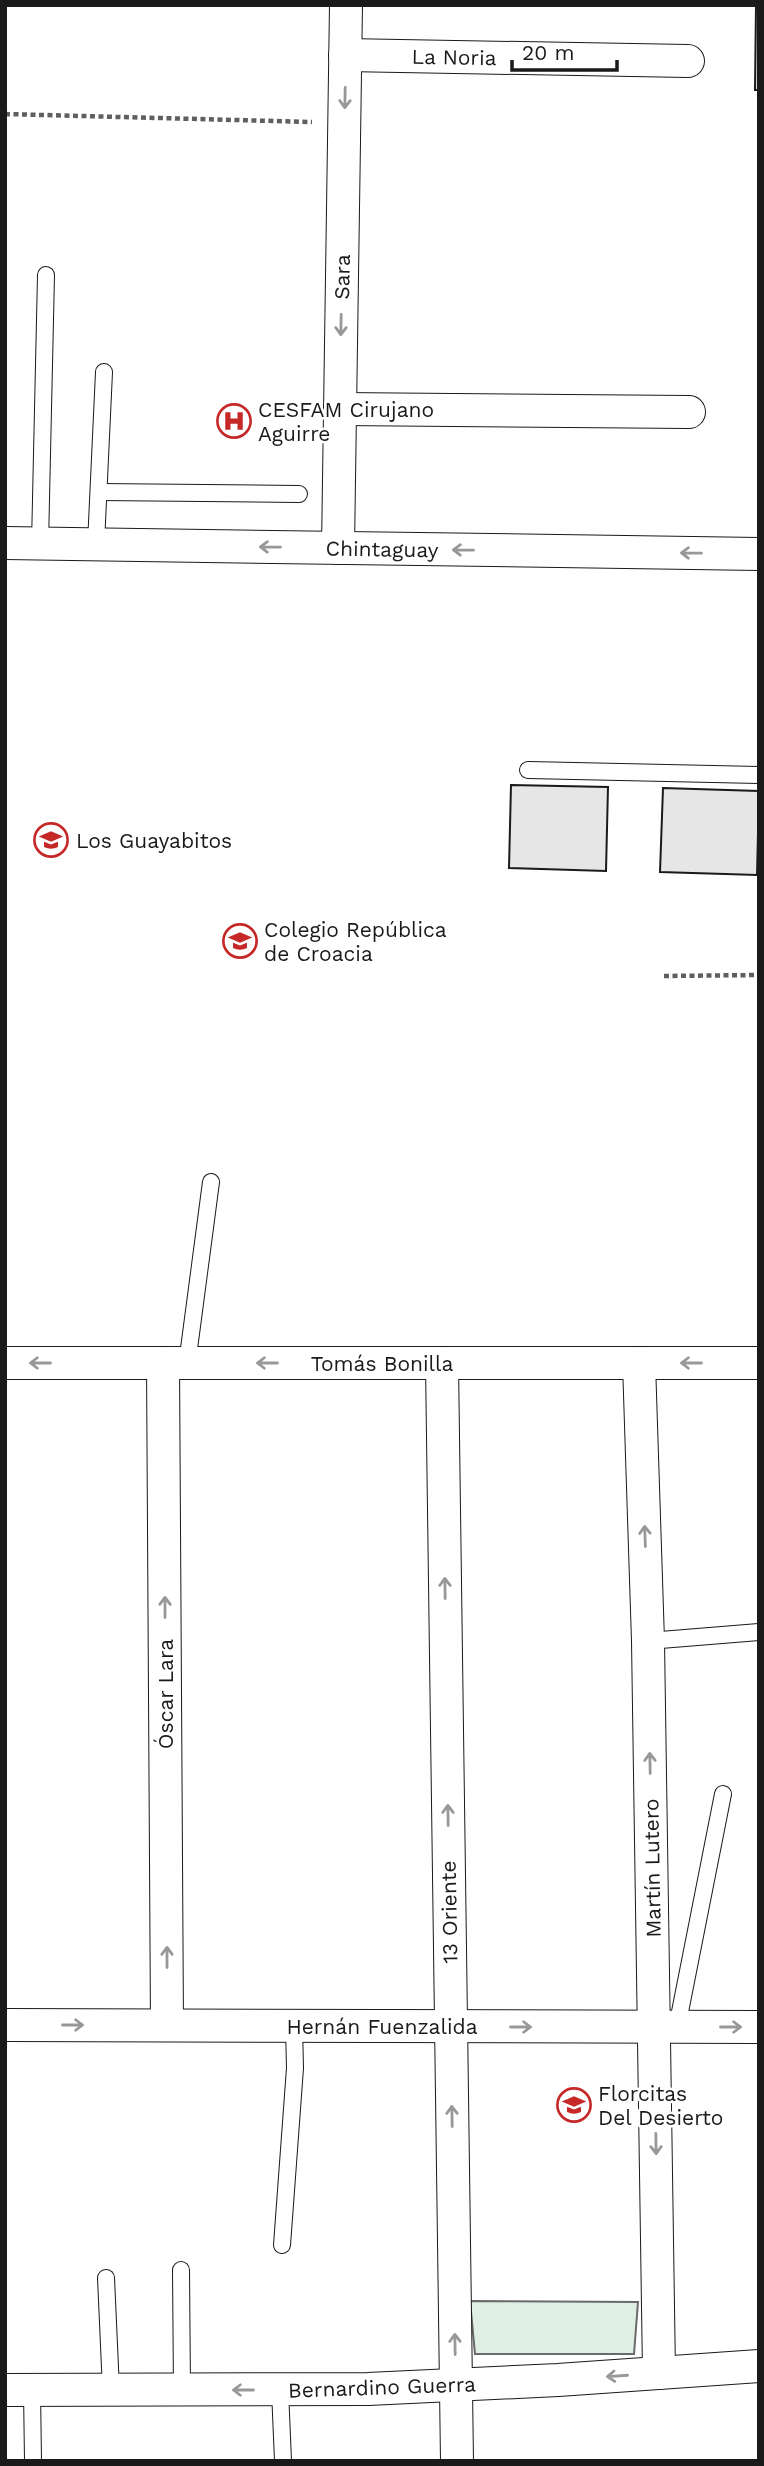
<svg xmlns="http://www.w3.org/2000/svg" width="764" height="2466" viewBox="0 0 764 2466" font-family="'Work Sans',sans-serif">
<rect width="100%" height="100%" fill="#fff"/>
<polygon fill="#e0efe3" stroke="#6a6a6a" stroke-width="2" points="470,2301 638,2302 634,2354 475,2354"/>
<g fill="#e6e6e6" stroke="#1a1a1a" stroke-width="2">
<polygon points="756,5 759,5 759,90 755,90"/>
<polygon points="511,785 608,787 606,871 509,868"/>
<polygon points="663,788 759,791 757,875 660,872"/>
</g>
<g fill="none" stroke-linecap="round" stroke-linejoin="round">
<g stroke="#1a1a1a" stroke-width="18">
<g id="lane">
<polyline points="99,492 299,494"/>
<polyline points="40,544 46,275"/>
<polyline points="96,544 104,372"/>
<polyline points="528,770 759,775"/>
<polyline points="187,1364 211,1182"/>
<polyline points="648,1641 759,1632"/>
<polyline points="677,2027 723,1794"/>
<polyline points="282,2245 295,2068 294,2026"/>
<polyline points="181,2270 182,2390"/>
<polyline points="106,2278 111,2390"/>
<polyline points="32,2390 33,2461"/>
<polyline points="280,2390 283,2461"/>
</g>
</g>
<g stroke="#1a1a1a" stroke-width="34">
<g id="street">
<polyline points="345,55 688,61"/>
<polyline points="340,409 689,412"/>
<polyline points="5,543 759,554"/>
<polyline points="338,548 346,5"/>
<polyline points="5,1363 759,1363"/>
<polyline points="163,1363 167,2025"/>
<polyline points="442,1363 457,2461"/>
<polyline points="639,1363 648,1641 659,2373"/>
<polyline points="5,2025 759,2027"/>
<polyline points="5,2390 368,2389 558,2380 759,2366"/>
</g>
</g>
<g stroke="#5f5f5f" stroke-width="4.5" stroke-dasharray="5 3.5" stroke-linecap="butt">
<polyline points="5,114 312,122"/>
<polyline points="664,976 759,975"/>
</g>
<use href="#lane" stroke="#fff" stroke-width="16"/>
<use href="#street" stroke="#fff" stroke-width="32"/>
</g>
<defs><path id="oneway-shaft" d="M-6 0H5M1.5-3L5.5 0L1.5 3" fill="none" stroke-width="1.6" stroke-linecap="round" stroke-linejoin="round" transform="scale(1.75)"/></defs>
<g stroke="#989898">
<use href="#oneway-shaft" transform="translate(345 98) rotate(91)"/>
<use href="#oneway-shaft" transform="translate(341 325) rotate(91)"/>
<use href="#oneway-shaft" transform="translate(270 547) rotate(-179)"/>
<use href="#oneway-shaft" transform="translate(463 550) rotate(-179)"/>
<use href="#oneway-shaft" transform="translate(691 553) rotate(-179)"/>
<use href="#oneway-shaft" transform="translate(40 1363) rotate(180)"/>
<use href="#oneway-shaft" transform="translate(267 1363) rotate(180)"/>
<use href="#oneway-shaft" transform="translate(691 1363) rotate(180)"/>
<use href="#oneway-shaft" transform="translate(645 1536) rotate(-92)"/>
<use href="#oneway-shaft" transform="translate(445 1588) rotate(-91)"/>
<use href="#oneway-shaft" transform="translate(165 1607) rotate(-90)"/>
<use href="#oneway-shaft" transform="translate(650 1763) rotate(-91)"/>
<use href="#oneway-shaft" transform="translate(448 1815) rotate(-91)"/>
<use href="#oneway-shaft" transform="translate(167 1957) rotate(-90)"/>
<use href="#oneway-shaft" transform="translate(73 2025)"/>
<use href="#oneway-shaft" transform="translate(521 2027)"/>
<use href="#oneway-shaft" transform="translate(731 2027)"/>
<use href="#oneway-shaft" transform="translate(452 2116) rotate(-91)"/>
<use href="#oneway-shaft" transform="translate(656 2144) rotate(89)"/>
<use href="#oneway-shaft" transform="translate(455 2344) rotate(-91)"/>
<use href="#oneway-shaft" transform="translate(617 2376) rotate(176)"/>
<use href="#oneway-shaft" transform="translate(243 2390) rotate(-180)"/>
</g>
<defs>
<g id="hospital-ring" transform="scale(1.75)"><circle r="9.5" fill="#fff" stroke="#c62828" stroke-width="1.5"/><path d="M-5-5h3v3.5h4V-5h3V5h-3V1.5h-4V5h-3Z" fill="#c62828"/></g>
<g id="school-ring" transform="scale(1.75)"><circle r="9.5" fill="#fff" stroke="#c62828" stroke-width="1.5"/><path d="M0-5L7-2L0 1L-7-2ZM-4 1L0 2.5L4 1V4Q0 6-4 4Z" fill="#c62828"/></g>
</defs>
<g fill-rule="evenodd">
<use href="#hospital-ring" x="234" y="421"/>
<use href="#school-ring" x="51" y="840"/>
<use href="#school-ring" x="240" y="941"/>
<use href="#school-ring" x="574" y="2105"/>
</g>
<g text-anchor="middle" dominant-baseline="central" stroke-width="5" stroke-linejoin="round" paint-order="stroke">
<g font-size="21" fill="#1a1a1a" stroke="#fff">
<text transform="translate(454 57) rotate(1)">La Noria</text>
<text transform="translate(342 277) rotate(-89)">Sara</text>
<text transform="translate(382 549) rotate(1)">Chintaguay</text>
<text x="382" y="1363">Tomás Bonilla</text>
<text transform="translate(165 1694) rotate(-90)">Óscar Lara</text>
<text transform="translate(652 1868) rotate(-91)">Martín Lutero</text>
<text transform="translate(449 1912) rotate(-91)">13 Oriente</text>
<text x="382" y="2026">Hernán Fuenzalida</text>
<text transform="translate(382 2387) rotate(-2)">Bernardino Guerra</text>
</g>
<g font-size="21" fill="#1a1a1a" stroke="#fff" text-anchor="start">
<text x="258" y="409">CESFAM Cirujano<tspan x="258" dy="24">Aguirre</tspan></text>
<text x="76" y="840">Los Guayabitos</text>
<text x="264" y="929">Colegio República<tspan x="264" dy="24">de Croacia</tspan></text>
<text x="598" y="2093">Florcitas<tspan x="598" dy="24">Del Desierto</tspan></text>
</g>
</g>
<rect width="764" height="2466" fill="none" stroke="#1a1a1a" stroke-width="14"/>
<path d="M512 60v10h105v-10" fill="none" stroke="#1a1a1a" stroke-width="3.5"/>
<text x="522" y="60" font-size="21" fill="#1a1a1a" stroke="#ffffff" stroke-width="5" paint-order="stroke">20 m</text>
</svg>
